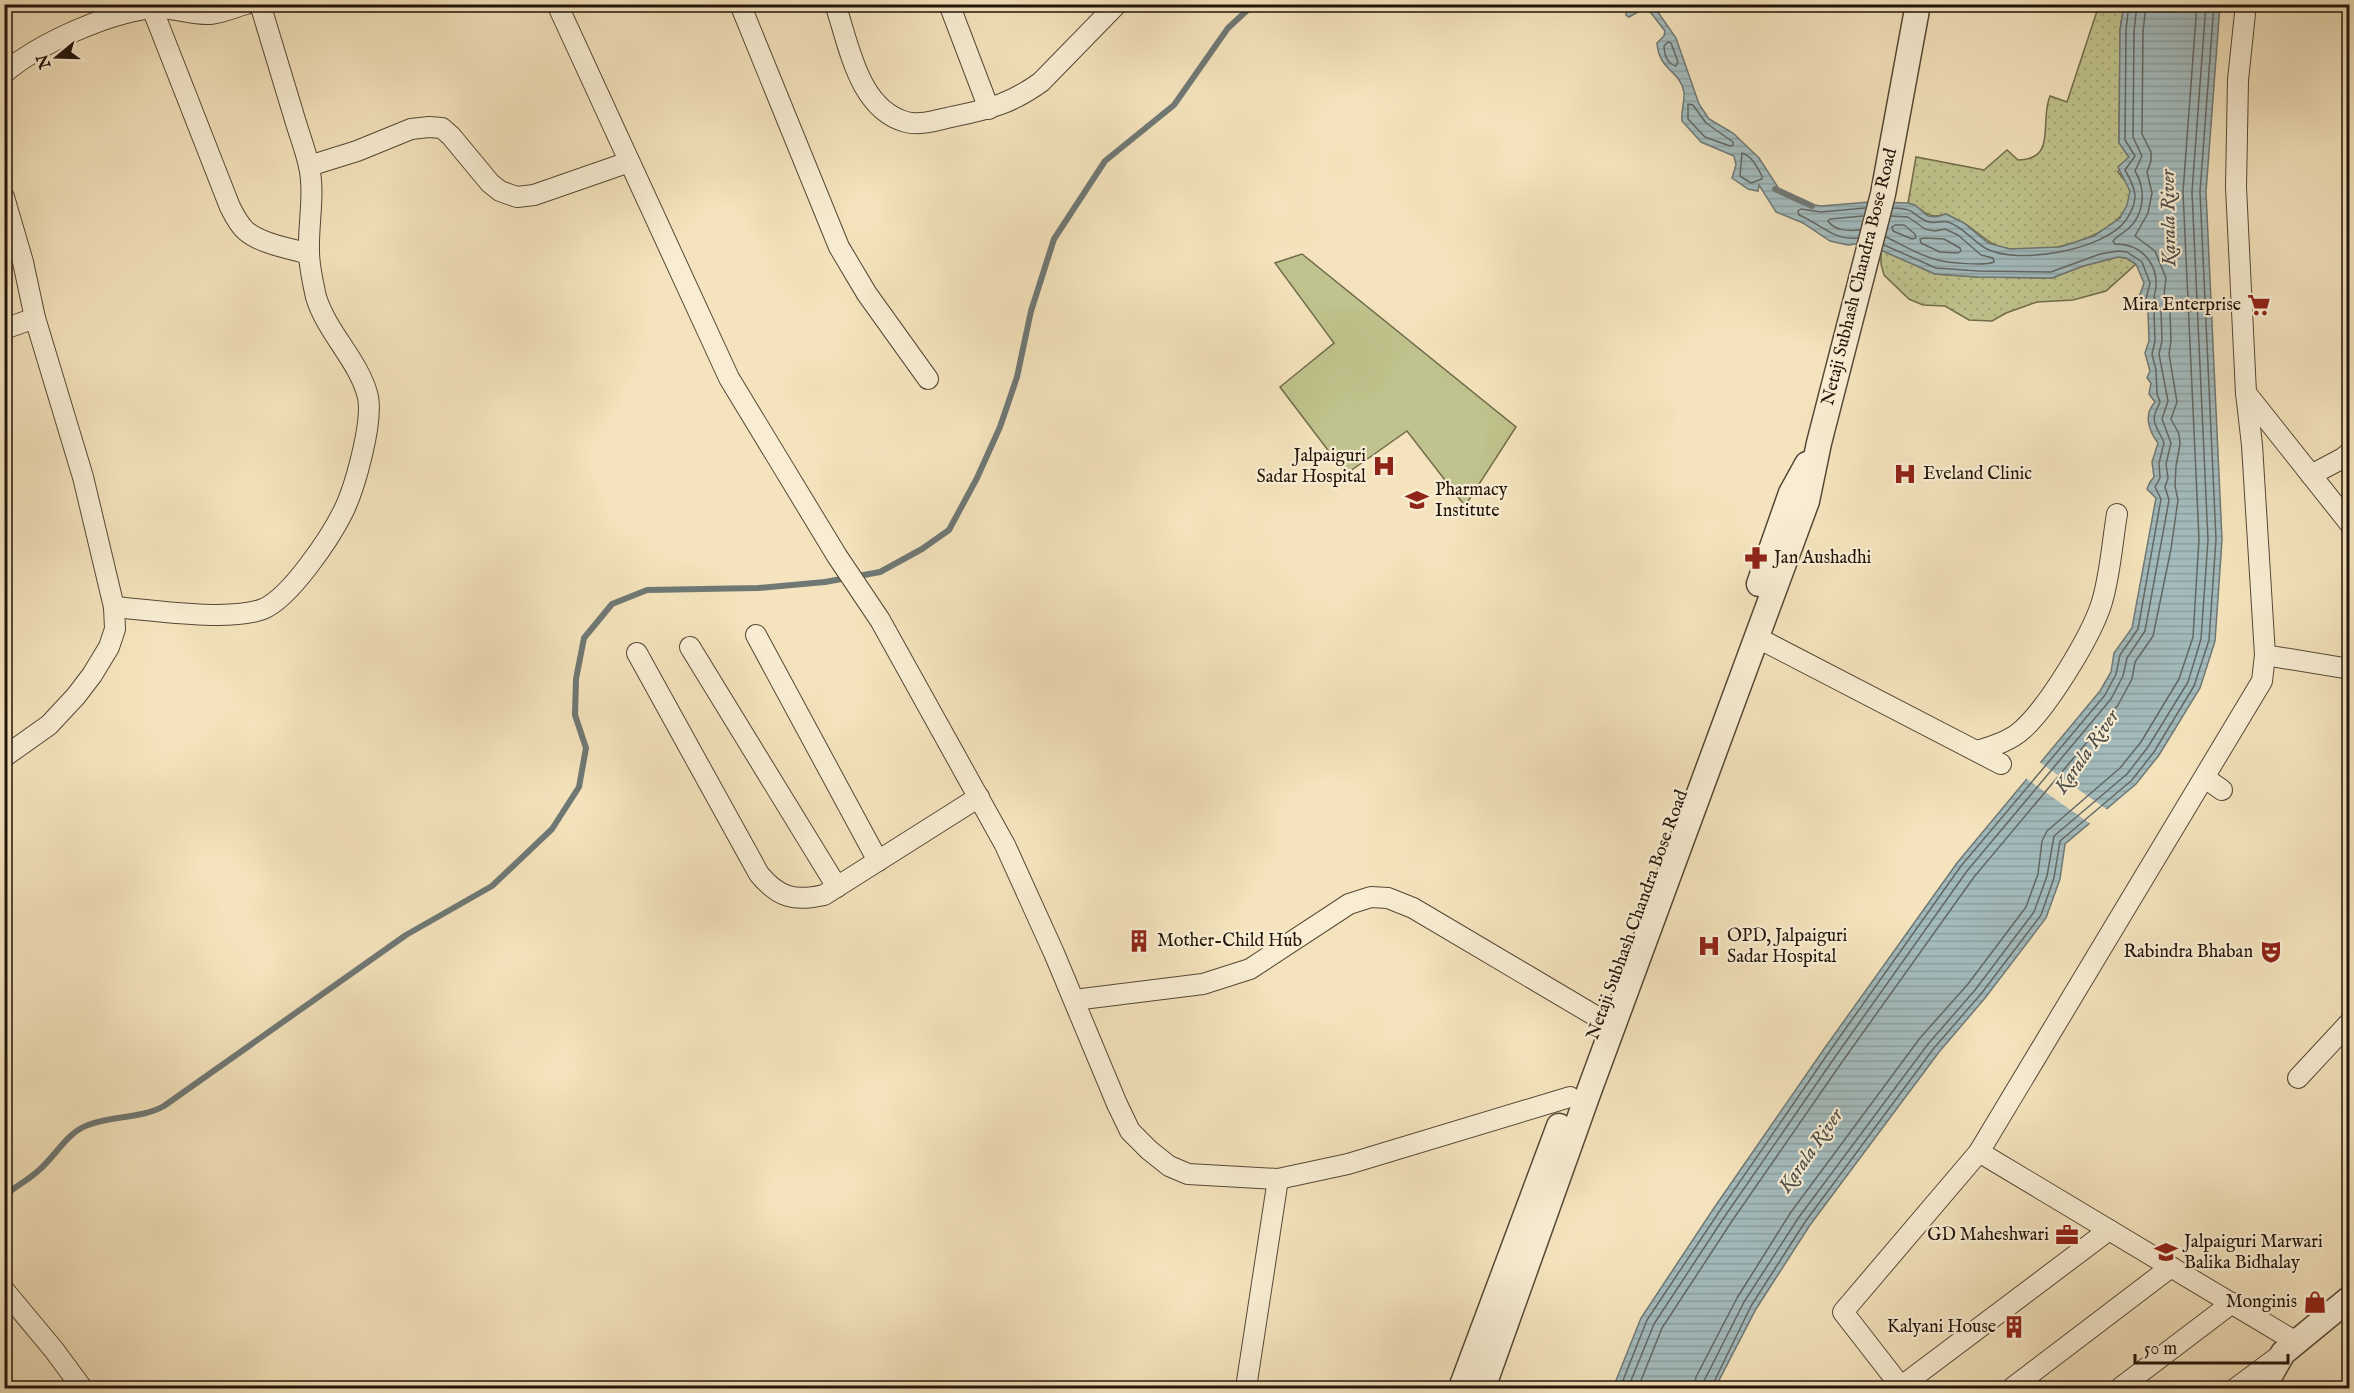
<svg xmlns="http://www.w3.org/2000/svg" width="2354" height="1393" viewBox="0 0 2354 1393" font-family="'IM FELL English',serif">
<defs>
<pattern id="grass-dots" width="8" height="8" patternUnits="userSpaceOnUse" patternTransform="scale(1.5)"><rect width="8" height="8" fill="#c0c38d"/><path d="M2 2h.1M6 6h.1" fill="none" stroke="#a5a778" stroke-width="1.8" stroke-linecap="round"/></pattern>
<pattern id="water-rules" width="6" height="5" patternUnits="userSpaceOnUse" patternTransform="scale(1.5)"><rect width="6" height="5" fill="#a3bbbd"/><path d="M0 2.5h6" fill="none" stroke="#8ca0a1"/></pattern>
</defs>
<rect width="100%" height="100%" fill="#f4e3bc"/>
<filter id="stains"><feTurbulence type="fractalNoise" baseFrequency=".00333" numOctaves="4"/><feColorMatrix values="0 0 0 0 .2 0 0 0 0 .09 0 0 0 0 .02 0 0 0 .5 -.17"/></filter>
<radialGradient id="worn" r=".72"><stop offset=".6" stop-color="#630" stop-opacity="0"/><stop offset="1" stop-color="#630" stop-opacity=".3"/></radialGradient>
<g fill="url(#grass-dots)" stroke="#706c4c" stroke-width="1.5">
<path d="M2099,5H2124L2120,30L2119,142L2129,157L2118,172C2122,177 2127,182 2129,188C2138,220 2085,241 2062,246C2047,250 2026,250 2011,249C1990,247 1982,235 1967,225C1960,221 1953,218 1946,214C1925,221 1925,208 1908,203L1916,157L1984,170L2007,150L2018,160C2058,159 2039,122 2050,96L2067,102Z"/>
<polygon points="1881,250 1935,274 1978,277 2052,278 2083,266 2118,257 2126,258 2136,264 2106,291 2073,300 2037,302 2006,313 1992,321 1969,320 1945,306 1923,305 1909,299 1884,275 1881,264"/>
</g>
<polygon fill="#c0c38d" stroke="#706c4c" stroke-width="1.5" points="1302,254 1516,427 1465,506 1407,431 1346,474 1280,387 1334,343 1275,263"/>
<g fill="url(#water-rules)" stroke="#6f7875" stroke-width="1.5">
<polygon points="1582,5 1613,5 1607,11 1598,11"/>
<path d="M1626,5H1653L1676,38L1699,104L1709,119L1733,133L1759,158L1783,195L1802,203L1821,206L1870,202L1908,203L1915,205L1928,216L1936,217L1946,214L1964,223L1988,243L2010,249L2060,247L2094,236L2120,218L2127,205L2130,191L2118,167L2129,157L2119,143L2120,30L2124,5H2220L2206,192L2222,540L2215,641L2200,688L2159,755L2136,784L2065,844L2060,879L2046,918L1985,998L1939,1052L1810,1225L1756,1309L1715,1388H1613L1641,1318L1714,1208L1824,1049L1957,863L2100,691L2111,672L2114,653L2132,628L2156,498L2147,489L2150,482L2154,477L2152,462L2158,443C2149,431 2143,415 2155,402L2149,394L2151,383L2147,378L2150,371L2145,353L2149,341L2148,311L2138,300L2144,283L2136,264L2126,258L2118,257L2083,266L2052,278L1978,277L1935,274L1865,243L1848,245L1830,241L1803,223L1776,212L1759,185L1758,191L1748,189L1732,178L1736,165L1734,156L1701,142L1682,121C1681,112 1685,99 1684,92C1680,70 1659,71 1657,43L1664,36L1665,31L1648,9H1643L1629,17L1626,15Z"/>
</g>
<polygon fill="#f4e3bc" points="2038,761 2109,811 2092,825 2024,777"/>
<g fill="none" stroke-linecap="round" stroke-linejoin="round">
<g stroke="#626864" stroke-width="1.5">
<path d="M1668,42L1671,43L1678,62L1676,66C1667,64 1664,54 1664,46Z"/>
<polygon points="1688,104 1693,105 1706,123 1733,142 1733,145 1730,146 1705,137 1688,119"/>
<path d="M1742,153C1752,156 1757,167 1762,176V179L1751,183L1740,176Z"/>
<path d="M1893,208C1917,209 1909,213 1926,221C1934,225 1941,220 1948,222C1963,227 1972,240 1985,248C2016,266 2105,250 2126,220C2140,200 2136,189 2125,170L2135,156L2125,140L2126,30L2129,4"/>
<polygon points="1895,225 1904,225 1915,234 1916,238 1912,239 1893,231 1892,227"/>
<path d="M1860,230C1848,231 1835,231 1828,221L1830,219L1863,216"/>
<path d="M1886,237C1903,245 1920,256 1938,260C1949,263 1985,266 1994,262L1993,258L1981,255L1958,235L1945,229L1935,231L1925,229L1908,217L1891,216"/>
<path d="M1858,238C1833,241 1821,224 1799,215L1798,211L1801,209L1821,212L1865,208"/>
<polygon points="1924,238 1944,239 1960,248 1961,251 1958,253 1940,252 1921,243 1920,239"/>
<path d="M1620,1388L1647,1320L1719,1212L1829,1052L1961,866L2105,695L2116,674L2120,655L2138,629L2161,499L2155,487L2160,478L2159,463L2164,443C2161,433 2150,423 2156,411C2157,408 2159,405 2160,402L2157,394L2156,370L2152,354L2155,341L2154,310L2146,299L2150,283L2142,262L2127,252L2118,251L2100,254L2051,272L1978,271L1936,268L1884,245"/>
<path d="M1628,1388L1654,1324L1725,1216L1835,1057L1967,871L2111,699L2123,676L2127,658L2145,631L2169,500L2165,487L2168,478L2166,464L2171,443L2162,419L2168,401L2159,354L2162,341L2161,310L2154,297C2162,269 2145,244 2115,244L2113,241C2117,236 2123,233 2128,229C2145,214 2146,189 2135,171L2142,156L2133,137L2134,31L2137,4"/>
<polyline points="1638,1388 1662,1328 1732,1221 1842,1062 1974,877 2118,705 2132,679 2135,662 2153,636 2171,549 2178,500 2175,486 2176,466 2180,444 2179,434 2171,419 2177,402 2169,354 2171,341 2170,311 2164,295 2166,278 2155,251 2135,236 2148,213 2152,193 2147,172 2151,161 2151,152 2142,134 2143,32 2146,4"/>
<polyline points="1694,1388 1696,1377 1737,1298 1791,1212 1920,1038 1968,984 2026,907 2038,874 2042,841 2047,831 2120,768 2141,742 2179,679 2193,637 2199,539 2183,192 2197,4"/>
<polyline points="1703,1388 1704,1381 1744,1302 1799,1217 1928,1044 1975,990 2034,912 2047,876 2054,836 2127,774 2148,747 2188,682 2201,639 2208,540 2192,192 2206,4"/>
<polyline points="1711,1388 1751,1306 1805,1222 1934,1048 1981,994 2041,915 2054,878 2060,841 2132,780 2154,752 2194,686 2209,640 2216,539 2200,192 2214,4"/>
</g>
<g stroke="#6f7875" stroke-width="6">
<polyline points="1775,189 1812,206"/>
<path d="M4,1196C15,1187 28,1180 38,1171C56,1156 66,1133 88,1125C113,1115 141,1119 164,1106L406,935L492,886L552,829L579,787L586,748L575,715L576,679L584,638L612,604L647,590L758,588L825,582L880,572L922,549L949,530L977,478L1000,427L1017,377L1031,311L1054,239L1105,161L1174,105L1228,28L1254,4"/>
</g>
<g stroke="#564836" stroke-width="22">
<g id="minor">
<polyline points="557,4 729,378 837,556 880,620 1005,845 1054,953 1117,1104 1130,1131 1149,1150 1169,1166 1188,1174 1278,1179 1348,1164 1570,1097"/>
<polyline points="740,4 839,247 867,294 928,379"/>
<path d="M835,4C849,44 858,109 906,122C922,126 940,119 956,116C990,109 1012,103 1041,82L1117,4"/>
<polyline points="949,4 989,109"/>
<path d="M152,8L230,207C234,215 239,225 246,231C261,244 289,248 309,254"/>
<path d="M4,73C40,43 105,14 151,8C170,6 191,15 210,14C222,13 235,7 246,4"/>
<polyline points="309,166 357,151 411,129 429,127 442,128 451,136 490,183 500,191 517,197 534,195 629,162"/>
<polyline points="4,197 23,262 35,318 83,477 114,607 115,629 109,647 92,675 76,696 49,725 4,757"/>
<polyline points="4,329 35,318"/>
<polyline points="2246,393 2350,524"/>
<polyline points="2311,475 2343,458 2350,452"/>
<path d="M114,607C150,610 230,622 263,609C290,598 330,538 343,512C355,488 373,423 368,397C360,362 327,333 316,297C313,283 309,266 309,252C308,223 315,195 309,166C305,148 298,131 293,113C282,77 271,41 260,4"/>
<polyline points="756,635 878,861"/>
<polyline points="1756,637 2001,764"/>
<polyline points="690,647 837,887"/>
<path d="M637,653L759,874C778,897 794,902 824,895L979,797"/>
<polyline points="2265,655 2350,669"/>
<path d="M1977,751C1993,746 2010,741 2022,730C2048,707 2090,638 2101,605C2110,578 2112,543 2117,514"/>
<polyline points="2205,778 2222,790"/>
<polyline points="1074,1000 1203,984 1250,969 1349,904 1371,897 1388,898 1413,908 1599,1018"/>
<polyline points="2298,1078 2350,1022"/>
<polyline points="1979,1152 2296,1342"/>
<polyline points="4,1290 54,1350 82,1388"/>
<polyline points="1246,1388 1278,1179"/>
<polyline points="1899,1388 2109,1230"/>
<polyline points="1902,1388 1843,1312 1979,1152 2262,681 2265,655 2252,445 2246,393 2236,187 2238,80 2246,4"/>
<polyline points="2012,1388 2171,1267"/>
<polyline points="2120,1388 2232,1303"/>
<polyline points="2236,1388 2279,1356"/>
</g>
</g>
<g stroke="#564836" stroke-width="27">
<g id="tertiary">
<polyline points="1759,584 1791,493 1807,464"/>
<polyline points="1461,1388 1559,1126"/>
<polyline points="1483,1388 1588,1094 1807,501 1819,443 1883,194 1918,4"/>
<polyline points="2263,1388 2283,1353 2350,1298"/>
</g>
</g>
<use href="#minor" stroke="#f8edd3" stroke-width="20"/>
<use href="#tertiary" stroke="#f8edd3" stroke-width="24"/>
</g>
<defs>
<g id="supermarket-bare" transform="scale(1.8)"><path d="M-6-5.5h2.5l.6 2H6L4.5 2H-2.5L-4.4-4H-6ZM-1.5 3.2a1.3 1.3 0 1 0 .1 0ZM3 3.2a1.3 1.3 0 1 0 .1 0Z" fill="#8f2418" stroke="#f8edd3" stroke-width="2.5" paint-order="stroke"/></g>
<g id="hospital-bare" transform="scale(1.8)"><path d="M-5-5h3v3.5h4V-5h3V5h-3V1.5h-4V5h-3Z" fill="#8f2418" stroke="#f8edd3" stroke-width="2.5" paint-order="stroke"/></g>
<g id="university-bare" transform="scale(1.8)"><path d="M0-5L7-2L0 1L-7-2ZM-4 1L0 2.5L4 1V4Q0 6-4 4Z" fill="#8f2418" stroke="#f8edd3" stroke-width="2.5" paint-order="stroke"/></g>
<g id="pharmacy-bare" transform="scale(1.8)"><path d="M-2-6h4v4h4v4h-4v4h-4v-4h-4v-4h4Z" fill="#8f2418" stroke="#f8edd3" stroke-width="2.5" paint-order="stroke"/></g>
<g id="building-bare" transform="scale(1.8)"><path d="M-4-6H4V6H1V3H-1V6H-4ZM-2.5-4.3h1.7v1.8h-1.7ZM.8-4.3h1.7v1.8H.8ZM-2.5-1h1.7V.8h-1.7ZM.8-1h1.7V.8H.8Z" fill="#8f2418" stroke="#f8edd3" stroke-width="2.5" paint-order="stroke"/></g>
<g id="theatre-bare" transform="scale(1.8)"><path d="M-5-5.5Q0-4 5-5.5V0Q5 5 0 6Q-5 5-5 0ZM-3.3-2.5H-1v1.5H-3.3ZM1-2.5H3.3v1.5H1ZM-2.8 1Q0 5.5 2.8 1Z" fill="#8f2418" stroke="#f8edd3" stroke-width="2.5" paint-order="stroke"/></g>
<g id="office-bare" transform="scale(1.8)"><path d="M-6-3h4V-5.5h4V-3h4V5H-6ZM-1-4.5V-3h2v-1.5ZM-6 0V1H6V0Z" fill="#8f2418" stroke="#f8edd3" stroke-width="2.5" paint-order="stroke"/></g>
<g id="school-bare" transform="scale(1.8)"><path d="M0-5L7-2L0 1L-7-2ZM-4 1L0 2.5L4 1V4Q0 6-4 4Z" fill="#8f2418" stroke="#f8edd3" stroke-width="2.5" paint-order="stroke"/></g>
<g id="shop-bare" transform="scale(1.8)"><path d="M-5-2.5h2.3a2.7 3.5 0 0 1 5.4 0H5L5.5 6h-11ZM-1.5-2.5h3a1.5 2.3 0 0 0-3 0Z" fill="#8f2418" stroke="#f8edd3" stroke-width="2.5" paint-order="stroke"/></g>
</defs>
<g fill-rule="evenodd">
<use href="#supermarket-bare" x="2259" y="305"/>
<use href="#hospital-bare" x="1384" y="466"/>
<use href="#hospital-bare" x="1905" y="474"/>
<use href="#university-bare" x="1417" y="500"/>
<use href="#pharmacy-bare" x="1756" y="558"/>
<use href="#building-bare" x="1139" y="941"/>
<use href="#hospital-bare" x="1709" y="946"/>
<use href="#theatre-bare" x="2271" y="952"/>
<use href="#office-bare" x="2067" y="1235"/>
<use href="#school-bare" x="2166" y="1252"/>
<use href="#shop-bare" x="2315" y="1302"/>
<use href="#building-bare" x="2014" y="1327"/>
</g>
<g text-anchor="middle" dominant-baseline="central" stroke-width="4.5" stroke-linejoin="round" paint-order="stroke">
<g font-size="18" fill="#21140a" stroke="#f8edd3">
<text transform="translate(1860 277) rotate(-76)">Netaji Subhash Chandra Bose Road</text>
<text transform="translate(1638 915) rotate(-70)">Netaji Subhash Chandra Bose Road</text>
</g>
<g font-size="18" fill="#21140a" stroke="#f8edd3" text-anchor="end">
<text x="2241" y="305">Mira Enterprise</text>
<text x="1366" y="456">Jalpaiguri<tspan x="1366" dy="21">Sadar Hospital</tspan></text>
<text x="1923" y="474" text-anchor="start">Eveland Clinic</text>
<text x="1435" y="490" text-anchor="start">Pharmacy<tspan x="1435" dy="21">Institute</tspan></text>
<text x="1774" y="558" text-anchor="start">Jan Aushadhi</text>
<text x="1727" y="936" text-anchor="start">OPD, Jalpaiguri<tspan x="1727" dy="21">Sadar Hospital</tspan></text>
<text x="1157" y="941" text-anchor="start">Mother-Child Hub</text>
<text x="2253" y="952">Rabindra Bhaban</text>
<text x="2049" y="1235">GD Maheshwari</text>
<text x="2184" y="1242" text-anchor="start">Jalpaiguri Marwari<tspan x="2184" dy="21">Balika Bidhalay</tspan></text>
<text x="2297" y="1302">Monginis</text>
<text x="1996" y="1327">Kalyani House</text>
</g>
<g font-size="20" font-style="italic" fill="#4e4e49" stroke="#f8edd3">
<text transform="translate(2169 218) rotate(-91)">Karala River</text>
<text transform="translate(2087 752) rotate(-55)">Karala River</text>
<text transform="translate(1811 1151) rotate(-55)">Karala River</text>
</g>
</g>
<rect width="2354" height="1393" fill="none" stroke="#f4e3bc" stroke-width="24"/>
<rect x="6" y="6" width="2342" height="1381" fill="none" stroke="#21140a" stroke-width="3"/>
<rect x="12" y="12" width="2330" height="1369" fill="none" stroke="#21140a" stroke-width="1.5"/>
<g transform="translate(57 57) rotate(251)" stroke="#f8edd3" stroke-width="4.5" paint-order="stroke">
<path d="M0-4.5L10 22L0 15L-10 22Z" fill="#21140a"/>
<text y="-9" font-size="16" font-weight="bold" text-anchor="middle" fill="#21140a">N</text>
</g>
<path d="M2135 1354v9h153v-9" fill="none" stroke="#21140a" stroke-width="3"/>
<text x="2144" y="1354" font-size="18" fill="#21140a" stroke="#f8edd3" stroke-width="4.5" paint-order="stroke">50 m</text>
<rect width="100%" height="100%" filter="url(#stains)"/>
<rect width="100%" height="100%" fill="url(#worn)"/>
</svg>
